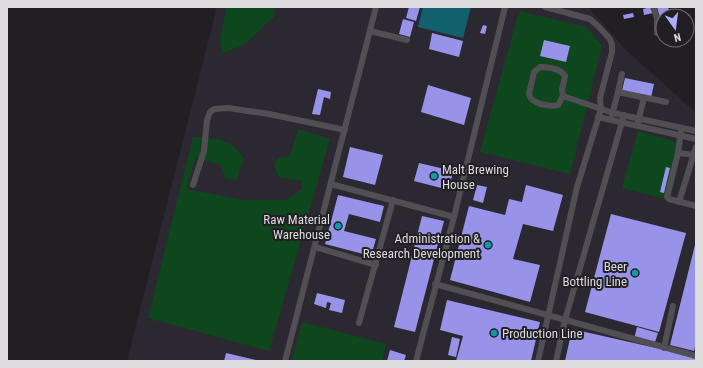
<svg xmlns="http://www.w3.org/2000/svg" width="703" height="368" viewBox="0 0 703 368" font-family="'Roboto Condensed',sans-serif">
<rect width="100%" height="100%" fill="#211f24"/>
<polygon fill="#2c2832" points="217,7 586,7 589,8 625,49 696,113 696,361 127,361"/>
<g fill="#0e471d">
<polygon points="227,7 275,7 274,17 245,44 222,54 220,37"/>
<polygon points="519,11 586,27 602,46 570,174 480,152"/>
<path d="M298,129L330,139L269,351L148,318L193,137C215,138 232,138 244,159L236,181L225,177L219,164L195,158L187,189L244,200H287L302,189L301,181L279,177L274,166L278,158L290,156Z"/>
<polygon points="638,131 683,144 670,200 622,188"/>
<polygon points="302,322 386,344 382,361 292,361"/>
</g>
<polygon fill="#12616f" points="423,7 471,7 463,38 418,27"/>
<g fill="#9693e8">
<polygon points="409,7 420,7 416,21 406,18"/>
<polygon points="651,7 653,13 644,15 643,9"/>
<polygon points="657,7 668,7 669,10 665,11 670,10 671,15 660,18"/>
<polygon points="633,13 634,17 624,19 623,15"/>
<polygon points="403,19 414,22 410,37 399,34"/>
<polygon points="483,25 487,26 485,34 480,33"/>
<polygon points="432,33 463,41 459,57 429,49"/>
<polygon points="544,40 570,46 566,62 540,56"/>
<polygon points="625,78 654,84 651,98 622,91"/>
<polygon points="428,85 471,98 464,125 421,112"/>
<polygon points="318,89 331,92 330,99 324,97 320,115 312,114"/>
<polygon points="350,147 383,155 375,185 343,177"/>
<polygon points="419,163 453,171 449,190 414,181"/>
<polygon points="666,167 670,168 664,193 660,192"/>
<polygon points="477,185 487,187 483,203 473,200"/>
<polygon points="526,185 563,195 553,231 523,224 513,259 540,265 530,302 450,280 469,206 505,215 509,199 522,202"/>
<polygon points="338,195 384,206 380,222 349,214 344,231 376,239 371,256 325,244"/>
<polygon points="611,214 686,233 659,332 585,312"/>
<polygon points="422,216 444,221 415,332 394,327"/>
<polygon points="695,245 696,343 694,351 670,345"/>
<polygon points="317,293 345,300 342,313 329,310 331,303 327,302 326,308 314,304"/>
<polygon points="447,300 540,322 531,361 456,361 463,336 440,330"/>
<polygon points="637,327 658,333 654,345 634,339"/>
<polygon points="572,329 696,357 696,361 565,361"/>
<polygon points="452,337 460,339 456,357 448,355"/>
<polygon points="390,350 406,355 404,361 387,361"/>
<polygon points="226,353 256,360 256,361 224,361"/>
</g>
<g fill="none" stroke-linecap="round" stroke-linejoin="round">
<g stroke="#514f54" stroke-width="6">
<polyline points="653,7 657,18 657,33"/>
<polyline points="370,31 407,40"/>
<path d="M540,67C548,67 560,68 565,76L562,90L563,96L558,105C549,107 531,104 529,94L534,72Z"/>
<polyline points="622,74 618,92 666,102"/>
<polyline points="563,96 613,113 696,131"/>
<polyline points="612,115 618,92"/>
<polyline points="598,117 696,139"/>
<polyline points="638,122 644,98"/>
<polyline points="678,153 681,131"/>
<polyline points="696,155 678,153 667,197 669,199 696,206"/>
<polyline points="331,184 454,217"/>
<polyline points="193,185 204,151 207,120 210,112 214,109 228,108 269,114 345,130"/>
<polyline points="679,202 696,147"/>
<polyline points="315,247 376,265"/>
<polyline points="435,284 696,356"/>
<polyline points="359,323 393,200"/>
<polyline points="664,348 673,306"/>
<polyline points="285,361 376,7"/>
<polyline points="416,361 454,217 505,7"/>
<polyline points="538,361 577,187 601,109 600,98 612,52 612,45 610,39 598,26 590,19 545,7"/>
<polyline points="556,361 565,320 624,115"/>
</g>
</g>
<g fill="#0f9aa8" stroke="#211f24" stroke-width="1.5">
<circle cx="434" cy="176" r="4"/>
<circle cx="338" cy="226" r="4"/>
<circle cx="488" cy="245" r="4"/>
<circle cx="635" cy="273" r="4"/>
<circle cx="494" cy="333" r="4"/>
</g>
<g text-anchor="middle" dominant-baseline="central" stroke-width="4" stroke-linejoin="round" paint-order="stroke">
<g font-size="13" fill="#dddbde" stroke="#211f24" text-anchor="end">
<text x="442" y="169" text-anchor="start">Malt Brewing<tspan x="442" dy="15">House</tspan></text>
<text x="330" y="219">Raw Material<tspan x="330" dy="15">Warehouse</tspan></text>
<text x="480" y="238">Administration &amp;<tspan x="480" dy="15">Research Development</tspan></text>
<text x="627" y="266">Beer<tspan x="627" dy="15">Bottling Line</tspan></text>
<text x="502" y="333" text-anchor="start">Production Line</text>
</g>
</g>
<rect width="703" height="368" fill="none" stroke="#dddbde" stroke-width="16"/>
<g transform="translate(675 28) rotate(166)"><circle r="19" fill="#211f24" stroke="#6c6a6e"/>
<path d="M0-3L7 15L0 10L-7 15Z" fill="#adaefb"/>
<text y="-6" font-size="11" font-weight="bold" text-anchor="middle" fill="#dddbde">N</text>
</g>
</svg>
